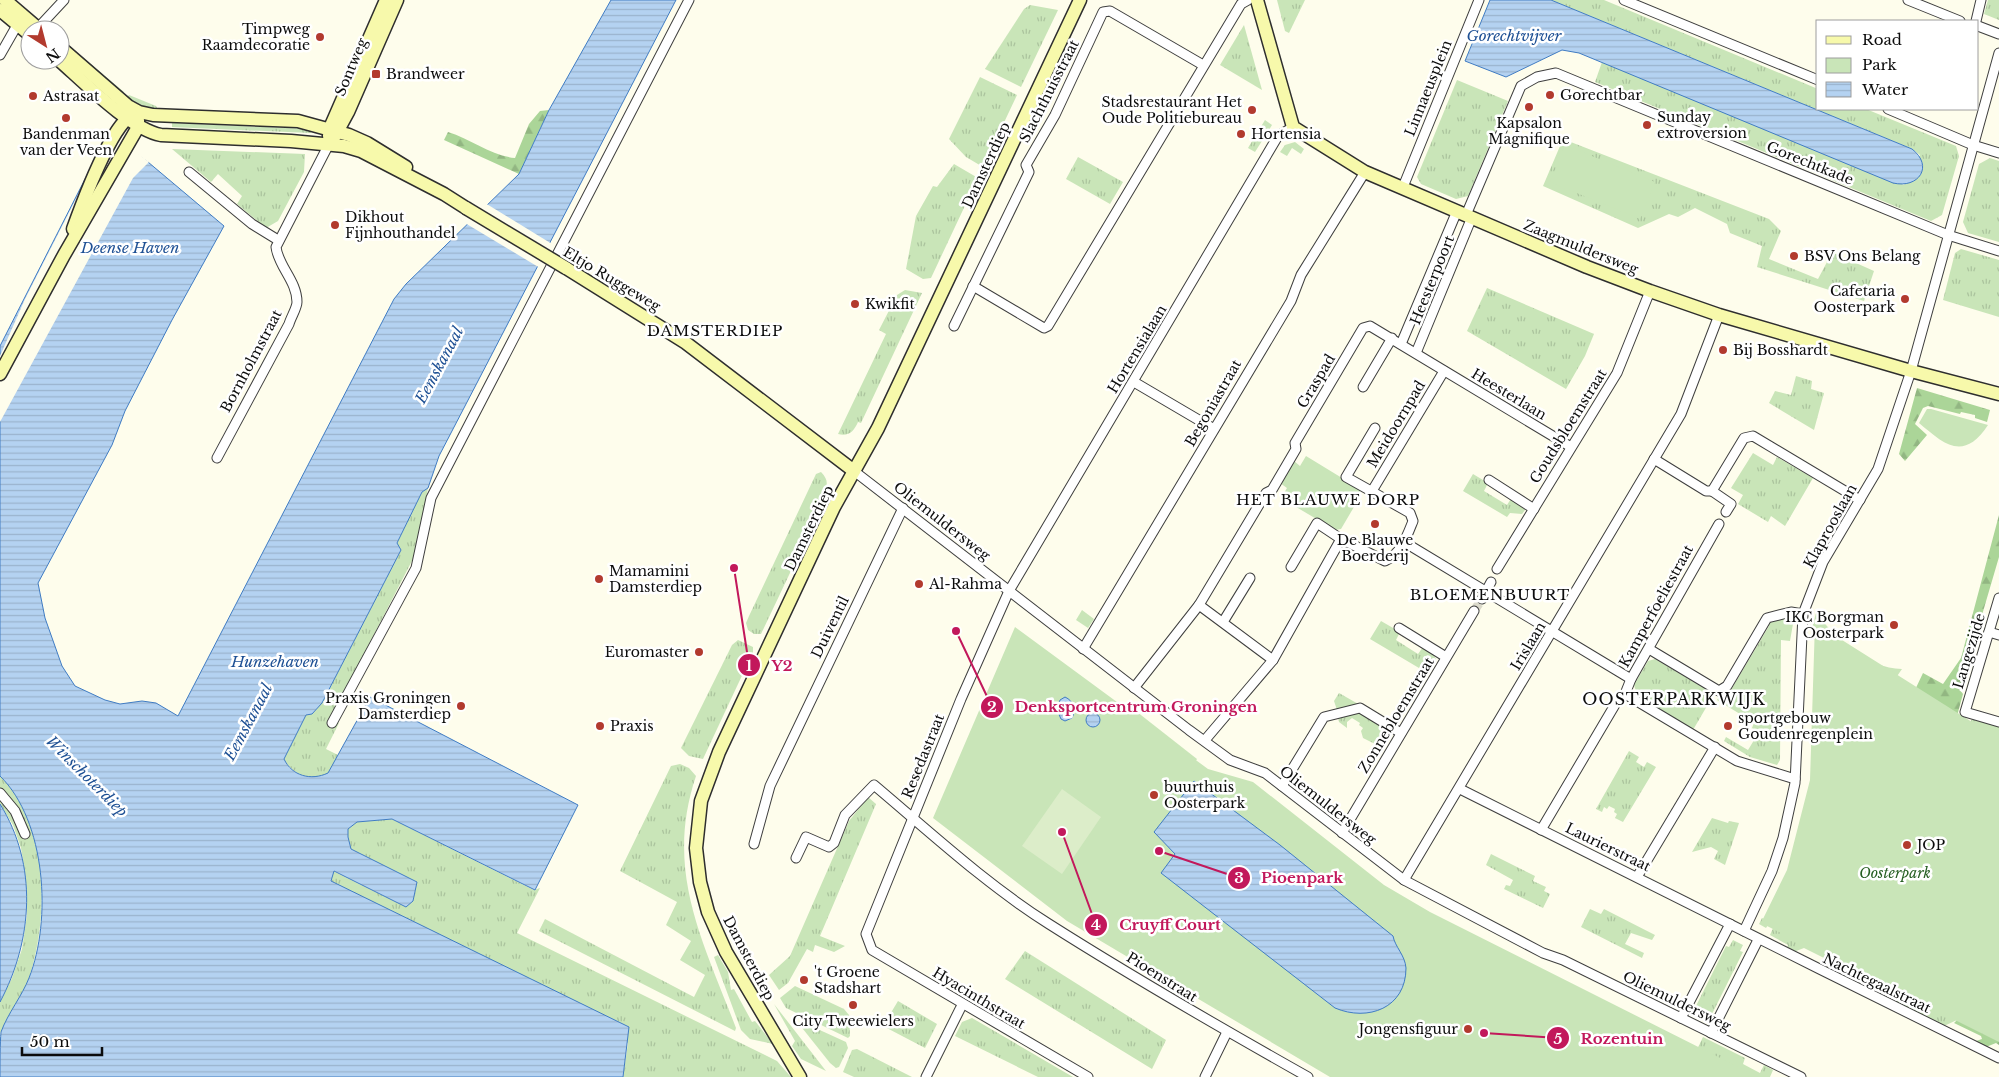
<svg xmlns="http://www.w3.org/2000/svg" width="1999" height="1077" viewBox="0 0 1999 1077" font-family="'Libre Baskerville',serif">
<defs>
<pattern id="grass-tufts" width="24" height="20" patternUnits="userSpaceOnUse" patternTransform="scale(1.25)"><rect width="24" height="20" fill="#c9e5b8"/><path d="M3 7l-1-3M5 7V3M7 7l1-3M15 17l-1-3M17 17v-4M19 17l1-3" fill="none" stroke="#abc39d"/></pattern>
<pattern id="forest-firs" width="22" height="20" patternUnits="userSpaceOnUse" patternTransform="scale(1.25)"><rect width="22" height="20" fill="#abd598"/><path d="M5 1l3.5 6h-7zM16 11l3.5 6h-7z" fill="#92b682"/></pattern>
<pattern id="water-rules" width="6" height="5" patternUnits="userSpaceOnUse" patternTransform="scale(1.25)"><rect width="6" height="5" fill="#b4d2f1"/><path d="M0 2.5h6" fill="none" stroke="#9ab3cd"/></pattern>
</defs>
<rect width="100%" height="100%" fill="#fefdec"/>
<g fill="url(#grass-tufts)">
<polygon points="1277,0 1305,0 1289,33 1285,31"/>
<polygon points="1551,0 1604,0 1818,89 1818,109 1866,109 1956,146 1959,156 1942,215 1931,221 1595,82 1602,62 1904,185 1920,155 1912,149"/>
<polygon points="1988,0 1999,0 1999,20 1984,14"/>
<polygon points="1030,5 1058,10 1021,87 985,69 1024,9"/>
<polygon points="1244,25 1262,90 1220,65"/>
<polygon points="60,38 124,92 120,95 60,43"/>
<polygon points="980,77 1017,95 983,167 966,157 949,139"/>
<polygon points="1457,80 1508,101 1468,196 1456,199 1421,184 1417,177"/>
<polygon points="129,95 156,106 159,111 152,111 125,99"/>
<polygon points="1265,120 1272,125 1255,152 1248,148"/>
<polygon points="172,123 311,129 311,133 172,127"/>
<polygon points="1563,139 1769,219 1781,231 1769,259 1818,279 1827,262 1825,258 1829,251 1874,271 1864,301 1757,267 1762,246 1730,233 1727,224 1695,208 1678,217 1669,214 1638,228 1543,186"/>
<polygon points="1295,142 1304,149 1301,154 1292,148 1287,156 1280,152 1285,145"/>
<polygon points="172,149 305,154 304,172 278,221 266,228 237,204 242,196 218,174 211,182"/>
<polygon points="1078,157 1123,182 1110,204 1066,179"/>
<polygon points="1990,158 1999,161 1999,242 1968,233 1963,222 1979,164"/>
<polygon points="954,164 978,178 931,278 923,279 906,269 916,216 933,186 937,187"/>
<polygon points="1961,249 1999,260 1999,317 1943,300 1955,253"/>
<polygon points="1487,288 1594,334 1585,356 1566,389 1467,331"/>
<path d="M905,290L922,293L861,423L858,422C854,431 849,437 838,434L886,334L879,330L897,295Z"/>
<polygon points="1796,376 1812,381 1811,389 1824,393 1814,430 1769,403 1775,391 1791,395"/>
<polygon points="1753,453 1773,465 1777,457 1813,478 1785,526 1771,516 1768,522 1738,504 1743,495 1731,488"/>
<path d="M821,472C830,481 827,487 822,497L825,499L761,634H754L748,630L746,623L749,616L816,474Z"/>
<polygon points="1473,474 1488,483 1484,491 1507,505 1512,497 1525,510 1522,514 1510,513 1507,517 1463,491"/>
<path d="M428,488L416,553L331,718L339,723L326,749L338,755C335,760 332,768 328,773C315,787 290,772 284,759L306,715L312,714L322,703L401,550L397,543L422,492Z"/>
<path d="M1816,613C1837,640 1867,668 1902,669L1893,682L1812,628Z"/>
<polygon points="1789,616 1794,618 1790,641 1781,640 1780,760 1777,765 1750,757 1724,741 1726,737 1748,750 1759,732 1752,728 1754,723 1748,720 1745,724 1737,719 1740,714 1717,700 1719,697 1725,700 1769,626 1767,623 1770,620"/>
<polygon points="1381,621 1400,632 1396,640 1418,654 1423,647 1431,651 1436,659 1434,664 1422,662 1419,668 1370,639"/>
<polygon points="738,640 753,647 753,652 703,759 689,756 681,748 732,645"/>
<polygon points="1655,659 1714,694 1693,730 1638,698 1634,685 1648,661"/>
<polygon points="1339,693 1360,705 1337,710 1334,701"/>
<polygon points="1132,708 1197,759 1194,764 1118,723"/>
<polygon points="1360,711 1376,724 1379,722 1387,727 1377,745 1363,738 1361,731 1363,728 1359,725 1360,723 1352,718 1347,722 1347,728 1339,722 1338,716"/>
<polygon points="1972,719 1999,727 1999,736 1968,726"/>
<polygon points="1629,751 1639,757 1636,762 1644,767 1647,762 1656,767 1623,822 1615,818 1617,814 1614,812 1615,809 1609,806 1607,809 1604,807 1602,812 1596,809"/>
<path d="M680,764L689,768L696,776C664,871 703,941 736,1028L735,1031L539,931L545,919L694,997L705,975L680,960L691,941L666,925L677,902L620,871L671,766Z"/>
<path d="M0,776C48,824 49,914 30,975C24,995 10,1015 0,1033V1002L12,978L22,949L27,915L26,879L21,848L13,825L0,804Z"/>
<polygon points="868,797 876,804 820,936 845,946 834,952 815,945 813,952 807,949 788,983 779,990 769,975 790,956 849,821"/>
<polygon points="1712,818 1728,823 1729,821 1739,823 1725,865 1714,859 1718,851 1711,847 1692,852"/>
<polygon points="392,819 534,890 540,888 517,933 777,1061 791,1077 623,1077 628,1043 331,882 333,871 406,907 413,901 417,882 351,849 348,837 348,829 357,822"/>
<polygon points="1491,854 1535,876 1533,881 1546,887 1544,891 1550,894 1543,908 1504,889 1506,885 1510,886 1513,880 1486,865"/>
<polygon points="1590,909 1601,914 1604,909 1655,935 1652,940 1631,933 1625,944 1644,953 1642,958 1581,927"/>
<polygon points="1762,918 1772,922 1957,1020 1944,1026 1895,1002 1901,999 1900,996 1858,975 1845,979 1840,975 1847,973 1846,969 1804,948 1791,953 1786,950 1788,945 1770,935 1773,928 1768,925 1766,928 1759,924"/>
<polygon points="1733,940 1743,945 1740,951 1743,952 1710,1018 1705,1019 1696,1014 1694,1010 1726,946 1729,947"/>
<polygon points="1025,951 1166,1040 1152,1069 1005,979"/>
<polygon points="718,955 728,972 731,990 734,989 752,1022 755,1021 773,1044 750,1039 741,1030 714,957"/>
<polygon points="795,986 844,1009 849,1015 850,1036 848,1038 786,1008 780,998"/>
<polygon points="898,1001 937,1024 925,1048 883,1026"/>
<polygon points="774,1004 826,1071 801,1059 792,1046 795,1041"/>
<polygon points="972,1018 1073,1077 1038,1077 955,1036 962,1022"/>
<polygon points="800,1021 846,1042 848,1048 839,1067 836,1068 830,1063 799,1024"/>
<polygon points="1703,1037 1745,1058 1743,1064 1760,1073 1764,1065 1773,1070 1770,1077 1684,1077"/>
<polygon points="857,1049 912,1077 854,1077 843,1072 852,1050"/>
</g>
<g fill="url(#forest-firs)">
<path d="M549,110L519,174L444,140L448,132C471,139 492,156 515,158L529,124L540,111Z"/>
<polygon points="1917,388 1990,410 1987,422 1975,418 1975,415 1961,412 1960,414 1928,406 1923,408 1915,424 1927,435 1905,461 1899,454"/>
<polygon points="1999,515 1999,557 1960,690 1963,694 1957,716 1914,692 1923,673 1943,684 1961,658"/>
<polygon points="1957,1020 1999,1033 1999,1045 1996,1043 1986,1047 1976,1041 1982,1039 1981,1036 1954,1023"/>
</g>
<g fill="#c9e5b8">
<polygon points="1565,145 1655,182 1640,219 1550,182"/>
<path d="M1927,409H1931L1988,425C1963,463 1943,443 1919,423Z"/>
<polygon points="1306,456 1360,489 1361,495 1341,529 1335,530 1281,498 1287,488 1280,483 1294,461 1300,466"/>
<polygon points="1082,610 1094,619 1088,628 1076,620"/>
<polygon points="1815,623 1972,722 1999,731 1999,1042 1761,923 1787,870 1810,780"/>
<polygon points="1015,627 1208,769 1253,782 1384,885 1430,912 1758,1077 1330,1077 1067,921 933,818"/>
</g>
<polygon fill="#dcedc9" points="1062,789 1101,817 1062,874 1022,846"/>
<g fill="url(#water-rules)" stroke="#407cc3">
<path d="M611,0H676L439,456L428,488L422,492L397,543L401,550L322,703L312,714L306,715L284,759C292,776 311,781 328,773L370,697L578,805L535,890L392,819L357,822L348,829V837L351,849L417,882L413,901L406,907L334,871L331,881L629,1027L623,1077H0C0,1064 0,1043 1,1032C8,1013 22,996 29,978C52,920 46,821 0,776V346L108,134L148,162L224,226L172,320L125,411L112,445L38,583L45,618L62,666L75,686L105,700L120,704L142,701L156,703L178,716L394,299L406,284L519,174L549,110Z"/>
<path d="M1490,0H1551L1912,149C1934,166 1919,189 1893,183L1579,53L1562,50L1506,77L1465,61Z"/>
<path d="M1065,697C1074,701 1076,710 1072,718L1065,721L1061,719L1057,710L1060,700Z"/>
<circle cx="1093" cy="720" r="7"/>
<path d="M1194,781L1280,845L1393,936C1395,947 1405,955 1406,968C1406,1008 1368,1022 1335,1008L1161,873L1175,854L1154,832Z"/>
<path d="M0,804C38,865 33,940 0,1002Z"/>
</g>
<g fill="#fefdec">
<polygon points="110,132 149,162 133,178 0,422 0,356 25,299"/>
<polygon points="485,203 552,244 540,268 465,223"/>
</g>
<g fill="none" stroke-linecap="round" stroke-linejoin="round">
<polyline stroke="#dad9ca" stroke-width="9" stroke-dasharray="9 4.5" stroke-linecap="butt" points="1474,611 1482,599"/>
<g stroke="#3f3f3f" stroke-width="11">
<g id="street">
<polyline points="1624,0 1818,80"/>
<polyline points="1908,0 1960,21"/>
<polyline points="1976,21 1981,0"/>
<polyline points="1978,26 1999,34"/>
<polyline points="36,30 64,0"/>
<polyline points="0,55 20,20"/>
<polyline points="1888,109 1973,145 1999,153"/>
<polyline points="189,172 252,224 278,240"/>
<polyline points="1403,187 1479,0"/>
<polyline points="1466,215 1521,86 1537,77 1556,73 1948,235 1999,251"/>
<polyline points="973,286 1044,328 1048,326 1241,4 1248,0"/>
<polyline points="954,326 1029,172 1026,165 1055,115 1103,12 1110,11 1203,65"/>
<polyline points="1401,344 1457,211"/>
<polyline points="1416,353 1472,217"/>
<polyline points="1134,382 1214,429"/>
<polyline points="1363,387 1392,338"/>
<path d="M217,458L289,324C291,317 297,308 297,302C297,281 278,266 276,247L329,144"/>
<polyline points="1654,459 1706,491 1712,491"/>
<polyline points="854,471 1189,730 1230,760 1265,773 1404,880 1543,953 1563,960 1801,1077"/>
<polyline points="1489,480 1534,509"/>
<polyline points="1372,491 1444,371"/>
<polyline points="1726,512 1731,504 1712,491 1744,438 1753,436 1860,500"/>
<polyline points="1404,542 1631,679"/>
<path d="M1291,567L1317,523L1341,539L1385,561C1401,554 1407,536 1413,521L1410,513L1346,477L1375,428"/>
<polyline points="1497,569 1617,373 1650,291"/>
<polyline points="1999,598 1965,712 1999,722"/>
<polyline points="1482,599 1491,582"/>
<polyline points="1199,605 1273,660"/>
<polyline points="1223,622 1250,578"/>
<polyline points="1399,628 1446,657"/>
<polyline points="1989,632 1999,635"/>
<polyline points="1083,649 1291,301 1301,275 1365,172"/>
<polyline points="1649,649 1719,691 1727,686 1767,618 1791,612 1803,614"/>
<polyline points="1134,688 1199,605 1266,493 1272,490 1296,449 1295,443 1363,328 1370,326 1571,447"/>
<polyline points="1625,694 1737,761 1795,779"/>
<polyline points="332,723 416,568 431,498 689,0"/>
<polyline points="1205,740 1273,660 1341,539"/>
<polyline points="1282,786 1324,717 1360,708 1401,733"/>
<path d="M1460,789C1639,879 1819,969 1999,1058"/>
<polyline points="0,793 15,811 25,834"/>
<polyline points="1541,830 1616,703 1625,694 1631,679 1719,524"/>
<polyline points="1342,833 1474,611"/>
<polyline points="754,844 770,786 903,508"/>
<path d="M796,858L806,837L829,847L834,843L845,815L874,785C931,833 987,885 1049,924C1134,978 1221,1028 1308,1077"/>
<polyline points="1637,877 1715,747"/>
<polyline points="1404,880 1681,414 1719,315"/>
<polyline points="1744,931 1772,871 1783,838 1795,783 1803,614 1823,562 1878,469 1911,371 1999,53"/>
<polyline points="1681,1018 1730,924"/>
<polyline points="1711,1033 1758,940"/>
<polyline points="926,1077 962,1005"/>
<polyline points="1088,1077 872,950 866,934 961,699 1009,591 1278,136 1293,127"/>
<polyline points="1205,1077 1227,1032"/>
</g>
</g>
<g stroke="#2e2e2e" stroke-width="15">
<g id="secondary">
<polyline points="5,0 40,30"/>
<polyline points="1257,0 1293,127 1365,172 1587,267 1650,291 1719,315 1911,371 1999,394"/>
<polyline points="0,10 30,35"/>
<polyline points="60,47 128,106 139,112 153,115 298,121 349,135 367,143 406,167"/>
<path d="M59,60C84,82 130,129 161,135L291,141L344,146L361,151L444,194L466,208"/>
<polyline points="329,136 330,128 386,0"/>
<polyline points="335,136 348,112 397,0"/>
<path d="M73,229C82,204 111,126 132,115"/>
<polyline points="566,268 686,343 854,471"/>
<polyline points="0,374 64,255 138,127 138,120"/>
<polyline points="800,1077 726,952 708,912 700,882 696,848 701,801 719,752 834,507 878,428 1080,0"/>
</g>
</g>
<use href="#street" stroke="#fff" stroke-width="9"/>
<use href="#secondary" stroke="#f7f9ab" stroke-width="12"/>
<g stroke="#2e2e2e" stroke-width="15" stroke-linecap="butt">
<polyline id="secondary-bridge" points="466,208 566,268"/>
</g>
<use href="#secondary-bridge" stroke="#f7f9ab" stroke-width="12"/>
</g>
<g fill="#b23a2e" stroke="#fff" stroke-width="2">
<circle cx="320" cy="37" r="5"/>
<rect x="371" y="69" width="10" height="10" rx="2.5"/>
<circle cx="1550" cy="95" r="5"/>
<circle cx="33" cy="96" r="5"/>
<circle cx="1529" cy="107" r="5"/>
<circle cx="1252" cy="110" r="5"/>
<circle cx="66" cy="118" r="5"/>
<circle cx="1647" cy="125" r="5"/>
<circle cx="1241" cy="134" r="5"/>
<circle cx="335" cy="225" r="5"/>
<circle cx="1794" cy="256" r="5"/>
<circle cx="1905" cy="299" r="5"/>
<circle cx="855" cy="304" r="5"/>
<circle cx="1723" cy="350" r="5"/>
<circle cx="1375" cy="524" r="5"/>
<circle cx="599" cy="579" r="5"/>
<circle cx="919" cy="584" r="5"/>
<circle cx="1894" cy="625" r="5"/>
<circle cx="699" cy="652" r="5"/>
<circle cx="461" cy="706" r="5"/>
<circle cx="600" cy="726" r="5"/>
<circle cx="1728" cy="726" r="5"/>
<circle cx="1154" cy="795" r="5"/>
<circle cx="1907" cy="845" r="5"/>
<circle cx="804" cy="980" r="5"/>
<circle cx="853" cy="1005" r="5"/>
<circle cx="1468" cy="1029" r="5"/>
</g>
<g text-anchor="middle" dominant-baseline="central" stroke-width="5" stroke-linejoin="round" paint-order="stroke">
<g font-size="14" fill="#0c0c0c" stroke="#fff" text-anchor="start">
<text x="310" y="29" text-anchor="end">Timpweg<tspan x="310" dy="16">Raamdecoratie</tspan></text>
<text x="386" y="74">Brandweer</text>
<text x="1560" y="95">Gorechtbar</text>
<text x="43" y="96">Astrasat</text>
<text x="1242" y="102" text-anchor="end">Stadsrestaurant Het<tspan x="1242" dy="16">Oude Politiebureau</tspan></text>
<text x="1657" y="117">Sunday<tspan x="1657" dy="16">extroversion</tspan></text>
<text x="1529" y="123" text-anchor="middle">Kapsalon<tspan x="1529" dy="16">Magnifique</tspan></text>
<text x="66" y="134" text-anchor="middle">Bandenman<tspan x="66" dy="16">van der Veen</tspan></text>
<text x="1251" y="134">Hortensia</text>
<text x="345" y="217">Dikhout<tspan x="345" dy="16">Fijnhouthandel</tspan></text>
<text x="1804" y="256">BSV Ons Belang</text>
<text x="1895" y="291" text-anchor="end">Cafetaria<tspan x="1895" dy="16">Oosterpark</tspan></text>
<text x="865" y="304">Kwikfit</text>
<text x="1733" y="350">Bij Bosshardt</text>
<text x="1375" y="540" text-anchor="middle">De Blauwe<tspan x="1375" dy="16">Boerderij</tspan></text>
<text x="609" y="571">Mamamini<tspan x="609" dy="16">Damsterdiep</tspan></text>
<text x="929" y="584">Al-Rahma</text>
<text x="1884" y="617" text-anchor="end">IKC Borgman<tspan x="1884" dy="16">Oosterpark</tspan></text>
<text x="689" y="652" text-anchor="end">Euromaster</text>
<text x="451" y="698" text-anchor="end">Praxis Groningen<tspan x="451" dy="16">Damsterdiep</tspan></text>
<text x="1738" y="718">sportgebouw<tspan x="1738" dy="16">Goudenregenplein</tspan></text>
<text x="610" y="726">Praxis</text>
<text x="1164" y="787">buurthuis<tspan x="1164" dy="16">Oosterpark</tspan></text>
<text x="1917" y="845">JOP</text>
<text x="814" y="972">'t Groene<tspan x="814" dy="16">Stadshart</tspan></text>
<text x="853" y="1021" text-anchor="middle">City Tweewielers</text>
<text x="1458" y="1029" text-anchor="end">Jongensfiguur</text>
</g>
<g font-size="14" fill="#0c0c0c" stroke="#fff">
<text transform="translate(351 67) rotate(-67)">Sontweg</text>
<text transform="translate(1428 88) rotate(-68)">Linnaeusplein</text>
<text transform="translate(1049 91) rotate(-63)">Slachthuisstraat</text>
<text transform="translate(1810 163) rotate(22)">Gorechtkade</text>
<text transform="translate(986 165) rotate(-65)">Damsterdiep</text>
<text transform="translate(1581 247) rotate(22)">Zaagmuldersweg</text>
<text transform="translate(612 279) rotate(31)">Eltjo Ruggeweg</text>
<text transform="translate(1432 280) rotate(-68)">Heesterpoort</text>
<text transform="translate(1137 349) rotate(-59)">Hortensialaan</text>
<text transform="translate(251 361) rotate(-62)">Bornholmstraat</text>
<text transform="translate(1316 381) rotate(-59)">Graspad</text>
<text transform="translate(1509 394) rotate(31)">Heesterlaan</text>
<text transform="translate(1213 403) rotate(-60)">Begoniastraat</text>
<text transform="translate(1396 424) rotate(-59)">Meidoornpad</text>
<text transform="translate(1568 426) rotate(-58)">Goudsbloemstraat</text>
<text transform="translate(942 521) rotate(38)">Oliemuldersweg</text>
<text transform="translate(1830 526) rotate(-61)">Klaprooslaan</text>
<text transform="translate(809 528) rotate(-64)">Damsterdiep</text>
<text transform="translate(1656 606) rotate(-61)">Kamperfoeliestraat</text>
<text transform="translate(830 627) rotate(-64)">Duiventil</text>
<text transform="translate(1528 646) rotate(-59)">Irislaan</text>
<text transform="translate(1969 651) rotate(-73)">Langezijde</text>
<text transform="translate(1396 715) rotate(-59)">Zonnebloemstraat</text>
<text transform="translate(923 756) rotate(-68)">Resedastraat</text>
<text transform="translate(1328 805) rotate(38)">Oliemuldersweg</text>
<text transform="translate(1608 847) rotate(26)">Laurierstraat</text>
<text transform="translate(749 958) rotate(62)">Damsterdiep</text>
<text transform="translate(1162 977) rotate(32)">Pioenstraat</text>
<text transform="translate(1877 983) rotate(26)">Nachtegaalstraat</text>
<text transform="translate(979 998) rotate(31)">Hyacinthstraat</text>
<text transform="translate(1677 1001) rotate(26)">Oliemuldersweg</text>
</g>
<g font-size="14" font-style="italic" fill="#255e21" stroke="#fff">
<text x="1895" y="873">Oosterpark</text>
</g>
<g font-size="15" font-style="italic" fill="#1e5094" stroke="#fff">
<text x="1514" y="35">Gorechtvijver</text>
<text x="130" y="247">Deense Haven</text>
<text transform="translate(439 365) rotate(-62)">Eemskanaal</text>
<text x="275" y="661">Hunzehaven</text>
<text transform="translate(248 722) rotate(-62)">Eemskanaal</text>
<text transform="translate(87 776) rotate(45)">Winschoterdiep</text>
</g>
<g font-size="15" letter-spacing="1" fill="#0c0c0c" stroke="#fff">
<text x="715" y="330">DAMSTERDIEP</text>
<text x="1328" y="499">HET BLAUWE DORP</text>
<text x="1490" y="594">BLOEMENBUURT</text>
</g>
<g font-size="16" letter-spacing="1" fill="#0c0c0c" stroke="#fff">
<text x="1674" y="699">OOSTERPARKWIJK</text>
</g>
</g>
<path fill="none" stroke="#c2185b" stroke-width="2" d="M734 568L749 665M956 631L992 707M1159 851L1239 878M1062 832L1096 925M1484 1033L1558 1038"/>
<g fill="#c2185b" stroke="#fff" stroke-width="2">
<circle cx="734" cy="568" r="5"/>
<circle cx="956" cy="631" r="5"/>
<circle cx="1159" cy="851" r="5"/>
<circle cx="1062" cy="832" r="5"/>
<circle cx="1484" cy="1033" r="5"/>
<circle cx="749" cy="665" r="12"/>
<circle cx="992" cy="707" r="12"/>
<circle cx="1239" cy="878" r="12"/>
<circle cx="1096" cy="925" r="12"/>
<circle cx="1558" cy="1038" r="12"/>
</g>
<g font-size="15" text-anchor="middle" font-weight="bold" fill="#fff">
<text x="749" y="671">1</text>
<text x="992" y="712">2</text>
<text x="1239" y="883">3</text>
<text x="1096" y="930">4</text>
<text x="1558" y="1044">5</text>
</g>
<g font-size="15" text-anchor="middle" font-weight="bold" fill="#c2185b" stroke="#fff" stroke-width="5" stroke-linejoin="round" paint-order="stroke">
<text x="782" y="671">Y2</text>
<text x="1136" y="712">Denksportcentrum Groningen</text>
<text x="1302" y="883">Pioenpark</text>
<text x="1170" y="930">Cruyff Court</text>
<text x="1622" y="1044">Rozentuin</text>
</g>
<rect x="1816" y="20" width="162" height="90" fill="#ffffff" stroke="#9e9e9e"/>
<rect x="1826" y="36" width="25" height="8" fill="#f7f9ab" stroke="#9e9e9e"/>
<text x="1862" y="45" font-size="15" fill="#0c0c0c">Road</text>
<rect x="1826" y="58" width="25" height="15" fill="#c9e5b8" stroke="#9e9e9e"/>
<text x="1862" y="70" font-size="15" fill="#0c0c0c">Park</text>
<rect x="1826" y="82" width="25" height="15" fill="url(#water-rules)" stroke="#9e9e9e"/>
<text x="1862" y="95" font-size="15" fill="#0c0c0c">Water</text>
<g transform="translate(45 45) rotate(144)"><circle r="24" fill="#ffffff" stroke="#9e9e9e"/>
<path d="M0-4L9 19L0 12L-9 19Z" fill="#b23a2e"/>
<text y="-8" font-size="14" font-weight="bold" text-anchor="middle" fill="#0c0c0c">N</text>
</g>
<path d="M22 1047v8h80v-8" fill="none" stroke="#0c0c0c" stroke-width="2.5"/>
<text x="30" y="1047" font-size="15" fill="#0c0c0c" stroke="#ffffff" stroke-width="4" paint-order="stroke">50 m</text>
</svg>
